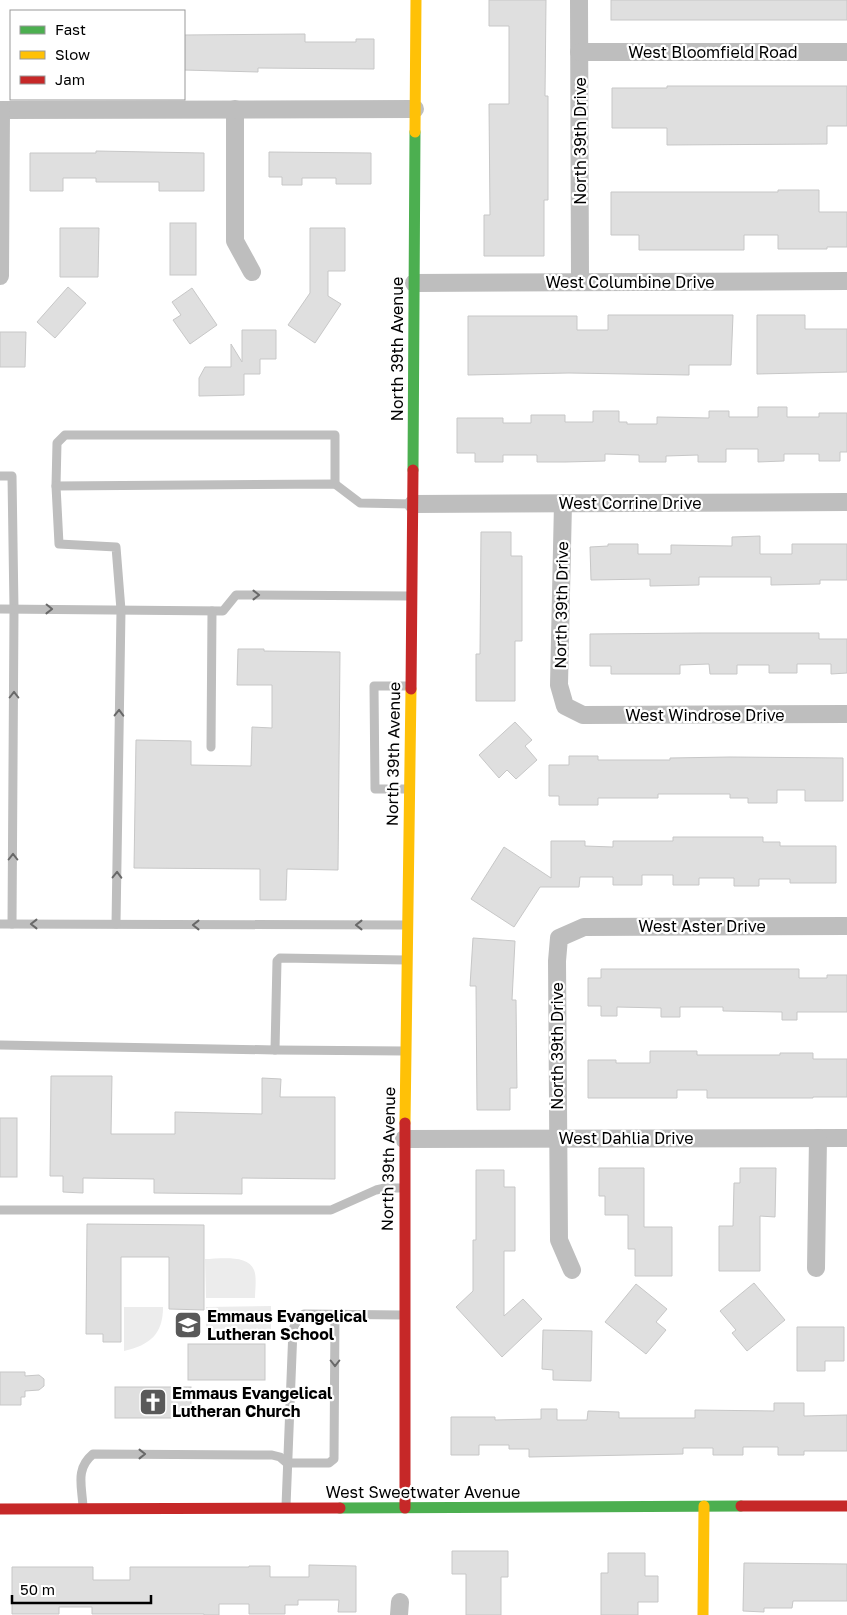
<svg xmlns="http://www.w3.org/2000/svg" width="847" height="1615" viewBox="0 0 847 1615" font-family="'Golos Text',sans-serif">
<rect width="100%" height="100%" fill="#fff"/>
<g fill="#ececec">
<path d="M205,1259C219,1259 248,1254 254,1270C257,1277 255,1290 255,1298H206Z"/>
<polygon points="271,1306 271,1340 206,1340 206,1307"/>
<path d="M124,1307H163C163,1334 150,1345 124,1351Z"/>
</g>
<g fill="#dfdfdf" stroke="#c7c7c7">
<polygon points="489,0 546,0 545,96 548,96 548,200 544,200 544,256 484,256 484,215 490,215 489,104 509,104 509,26 489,26"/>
<rect x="611" y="0" width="236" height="20"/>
<polygon points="305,34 305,42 356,42 356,39 374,39 374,69 258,68 258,72 184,70 184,35"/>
<polygon points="667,86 847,86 847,126 827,126 827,144 667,145 667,128 612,128 612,88 667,88"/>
<polygon points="96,151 204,153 204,191 159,191 159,182 96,182 96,178 63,178 63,191 30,191 30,153 96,153"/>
<polygon points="269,152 371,153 371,184 336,184 336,178 302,178 302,185 282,185 282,177 269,177"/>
<polygon points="778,190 819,190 819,212 847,212 847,247 827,247 827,249 778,249 778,235 744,235 744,250 639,250 639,235 611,235 611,192 778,192"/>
<rect x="170" y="223" width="26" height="52"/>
<polygon points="60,228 99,228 98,277 60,277"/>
<polygon points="310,228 345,228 345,271 328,271 328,296 341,304 315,343 288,325 310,293"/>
<polygon points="68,287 86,303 55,338 37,322"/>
<polygon points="192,288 217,325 190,344 173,320 181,315 172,302"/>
<polygon points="608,315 733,315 731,365 689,365 689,375 569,373 468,375 468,316 577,316 577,330 608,330"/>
<polygon points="757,315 805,315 805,329 847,329 847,372 757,374"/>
<polygon points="242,330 276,330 276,359 260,359 260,374 244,374 244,395 199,396 199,378 205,367 231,367 231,344 242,362"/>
<polygon points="0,332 26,332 25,367 0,367"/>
<polygon points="758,407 787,407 787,417 819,417 819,413 847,413 847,452 840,452 840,461 819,461 819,454 784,454 784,461 758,462 758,449 726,449 726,462 698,462 698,455 666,456 666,462 639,462 639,455 605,454 605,461 565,462 537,462 537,455 503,455 503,462 475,462 475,453 457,453 457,418 503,418 503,423 531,423 531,415 565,415 565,422 593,422 593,411 619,411 619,422 627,422 627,424 657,424 657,417 709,418 709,411 729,411 729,417 758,417"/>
<polygon points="481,532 511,532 511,556 522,556 522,641 515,641 515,701 476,701 476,654 480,654"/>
<polygon points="760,536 760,554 792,554 792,544 847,544 847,580 820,580 820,584 771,585 771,577 699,577 699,585 650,586 650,579 591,580 590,547 608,546 608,544 638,544 638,554 671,554 671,545 732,546 732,537"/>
<polygon points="701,633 819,633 819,639 847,639 847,673 831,674 831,664 797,664 797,673 769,673 769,665 737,665 737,674 710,674 709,664 680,665 680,674 611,674 611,666 590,666 590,634"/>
<polygon points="238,649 264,649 264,651 340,652 338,870 287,869 286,900 260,900 260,869 134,868 136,740 191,741 191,765 251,766 252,727 272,728 272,685 237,685"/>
<polygon points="515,722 532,740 525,746 537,760 516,779 507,770 499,778 479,755"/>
<polygon points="569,756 598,756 598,760 670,760 670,758 730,757 843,758 843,801 805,801 805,790 777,790 777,803 748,803 748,798 730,798 730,794 658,794 658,798 598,798 598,805 559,805 559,796 549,796 549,765 569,765"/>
<polygon points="673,837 763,837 763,842 780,842 780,846 836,846 836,883 790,883 790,879 759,879 759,886 734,886 734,878 699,878 699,885 673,885 673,875 642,875 642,885 613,885 613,877 580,877 579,887 540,887 514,927 471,899 504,847 551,878 551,841 585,841 585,846 613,847 613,841 673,841"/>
<polygon points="473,938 515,941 512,1000 516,1000 517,1088 510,1088 510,1110 477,1110 476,986 470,986"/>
<polygon points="601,969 799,969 799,978 827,978 827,975 847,975 847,1012 797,1012 797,1020 782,1020 782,1012 723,1011 723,1007 680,1007 680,1017 661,1017 661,1008 617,1007 617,1016 601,1016 601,1006 588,1006 588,978 601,978"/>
<polygon points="650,1051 697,1051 697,1055 780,1055 780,1053 813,1053 813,1059 847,1059 847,1097 813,1097 813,1098 707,1098 707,1090 677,1090 677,1098 588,1098 588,1060 616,1060 616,1063 650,1063"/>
<polygon points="51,1076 112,1076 111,1134 175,1134 175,1112 262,1114 262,1078 281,1079 280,1097 335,1097 335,1179 242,1178 242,1194 154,1193 154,1179 83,1178 83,1193 63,1192 63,1176 50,1176"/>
<rect x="0" y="1118" width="17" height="59"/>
<polygon points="599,1168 644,1168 644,1227 672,1227 672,1276 635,1276 635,1249 628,1249 628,1215 605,1215 605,1196 599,1196"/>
<polygon points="740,1168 776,1168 775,1217 760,1216 760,1271 719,1271 719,1226 733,1226 734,1183 740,1183"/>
<polygon points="476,1170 504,1170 504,1187 515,1187 515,1251 504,1251 504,1316 523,1299 542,1319 502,1357 456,1307 473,1291 473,1240 476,1240"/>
<polygon points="87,1224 204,1225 204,1310 169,1309 169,1257 121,1257 121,1342 103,1342 103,1334 86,1334"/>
<polygon points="754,1283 785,1320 747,1351 732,1333 736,1330 720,1311"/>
<polygon points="636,1284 667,1309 656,1322 666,1330 646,1354 605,1322"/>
<polygon points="797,1327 844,1327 844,1361 825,1361 825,1371 797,1371"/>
<polygon points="543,1330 592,1331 591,1381 553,1380 553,1370 542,1369"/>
<rect x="188" y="1344" width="77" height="36"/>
<polygon points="0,1372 25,1372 25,1376 39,1375 44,1379 44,1386 39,1390 25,1391 25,1397 21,1397 21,1405 0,1405"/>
<rect x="115" y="1387" width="76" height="31"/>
<polygon points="774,1403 804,1403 804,1416 847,1415 847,1451 804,1451 804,1455 778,1455 778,1447 743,1447 743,1455 713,1455 713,1448 683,1448 683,1454 529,1457 529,1449 509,1449 509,1445 479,1445 479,1455 451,1455 451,1417 495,1417 495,1420 541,1419 541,1409 557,1409 557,1420 587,1420 588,1411 619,1412 619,1418 695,1418 695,1410 774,1411"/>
<polygon points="452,1551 508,1551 508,1577 501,1577 501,1615 466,1615 466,1574 452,1574"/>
<polygon points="608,1553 645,1553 645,1576 658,1576 658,1602 638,1602 638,1615 601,1615 601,1573 608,1573"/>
<polygon points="744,1563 847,1564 847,1601 793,1601 792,1608 764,1608 764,1612 743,1611"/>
<polygon points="309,1565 356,1566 356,1612 338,1612 339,1600 298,1600 298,1605 285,1605 285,1614 249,1614 249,1604 219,1604 219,1615 204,1615 204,1614 92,1614 92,1607 59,1607 59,1614 12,1614 12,1567 93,1567 93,1580 130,1580 130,1567 249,1567 249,1566 270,1566 270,1577 309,1577"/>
</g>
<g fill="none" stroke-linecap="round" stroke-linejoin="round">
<g stroke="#bebebe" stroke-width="9">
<polyline points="0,476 12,476 14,609 12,924"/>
<polyline points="56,486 57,443 65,435 335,435 335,484"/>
<polyline points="0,609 223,611 236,595 409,596"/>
<polyline points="211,747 212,611"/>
<polyline points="409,789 375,789 374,686 410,686"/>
<polyline points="0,924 407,925"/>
<polyline points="116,924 121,610 116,547 59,544 56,486 335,484 360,503 412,504"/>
<polyline points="0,1045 275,1050 277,961 280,958 406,960"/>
<polyline points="275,1050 405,1051"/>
<polyline points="0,1210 331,1210 376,1190 385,1188 403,1188"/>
<path d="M286,1506L293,1329C296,1322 298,1318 304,1314L402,1315"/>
<path d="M83,1507C82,1486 75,1469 93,1454L272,1455L280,1457L287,1463H329L334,1459L335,1314"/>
</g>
<g stroke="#bebebe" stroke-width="18">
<polyline points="579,0 580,282"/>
<polyline points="579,52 847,52"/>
<polyline points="235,109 235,241 252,272"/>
<polyline points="0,110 415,109"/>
<polyline points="0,276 1,110"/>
<polyline points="414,283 847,281"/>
<polyline points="563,503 559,685 565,706 583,715 847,714"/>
<polyline points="413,504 847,502"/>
<polyline points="404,1139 847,1138"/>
<polyline points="816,1268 818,1138"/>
<polyline points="572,1270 559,1240 557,961 559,938 584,927 847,926"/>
<polyline points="399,1615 400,1602"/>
</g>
<g stroke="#4caf50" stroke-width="11">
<polyline points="413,470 415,132"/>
<polyline points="340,1508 741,1506"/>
</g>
<g stroke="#ffc107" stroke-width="11">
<polyline points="415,132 416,0"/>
<polyline points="405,1123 411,689"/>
<polyline points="703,1615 704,1506"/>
</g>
<g stroke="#c62828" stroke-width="11">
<polyline points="411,689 413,470"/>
<polyline points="741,1506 847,1506"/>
<polyline points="405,1508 405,1123"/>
<polyline points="0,1509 340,1508"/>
</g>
</g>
<defs><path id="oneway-chevron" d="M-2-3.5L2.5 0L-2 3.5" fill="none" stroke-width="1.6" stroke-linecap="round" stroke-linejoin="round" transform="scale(1.25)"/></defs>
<g stroke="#686868">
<use href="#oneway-chevron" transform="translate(256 595)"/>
<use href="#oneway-chevron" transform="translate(49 609) rotate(1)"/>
<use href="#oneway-chevron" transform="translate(14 695) rotate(-90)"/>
<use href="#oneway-chevron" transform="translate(119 713) rotate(-89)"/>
<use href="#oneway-chevron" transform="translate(13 857) rotate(-90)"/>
<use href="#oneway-chevron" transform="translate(117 875) rotate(-89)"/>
<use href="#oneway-chevron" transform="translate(34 924) rotate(-180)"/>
<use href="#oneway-chevron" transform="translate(196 925) rotate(-180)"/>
<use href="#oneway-chevron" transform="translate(359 925) rotate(-180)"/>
<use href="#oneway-chevron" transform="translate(335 1363) rotate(90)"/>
<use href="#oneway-chevron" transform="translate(142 1454)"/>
</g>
<defs>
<g id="school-square" transform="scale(1.4375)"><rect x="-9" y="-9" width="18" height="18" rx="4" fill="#595959" stroke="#fff"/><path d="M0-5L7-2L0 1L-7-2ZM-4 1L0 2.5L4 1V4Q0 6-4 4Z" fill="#fff"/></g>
<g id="church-square" transform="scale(1.4375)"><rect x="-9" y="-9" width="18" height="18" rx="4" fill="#595959" stroke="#fff"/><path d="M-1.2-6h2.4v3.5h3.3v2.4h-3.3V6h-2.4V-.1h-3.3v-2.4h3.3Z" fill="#fff"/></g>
</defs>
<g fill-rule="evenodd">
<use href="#school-square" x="188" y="1325"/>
<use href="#church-square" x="153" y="1402"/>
</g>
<g text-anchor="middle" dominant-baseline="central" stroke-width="4.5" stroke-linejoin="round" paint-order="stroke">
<g font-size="16" fill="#000" stroke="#fff">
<text x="713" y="52">West Bloomfield Road</text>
<text transform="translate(580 141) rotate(-90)">North 39th Drive</text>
<text x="630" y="282">West Columbine Drive</text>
<text transform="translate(397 349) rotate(-90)">North 39th Avenue</text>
<text x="630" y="503">West Corrine Drive</text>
<text transform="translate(561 605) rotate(-89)">North 39th Drive</text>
<text x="705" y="715">West Windrose Drive</text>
<text transform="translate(393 754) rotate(-89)">North 39th Avenue</text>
<text x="702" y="926">West Aster Drive</text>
<text transform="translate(557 1046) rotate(-90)">North 39th Drive</text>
<text x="626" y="1138">West Dahlia Drive</text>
<text transform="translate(388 1159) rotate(-89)">North 39th Avenue</text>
<text x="423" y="1492">West Sweetwater Avenue</text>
</g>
<g font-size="16" font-weight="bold" fill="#000" stroke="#fff" text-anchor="start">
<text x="207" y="1316">Emmaus Evangelical<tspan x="207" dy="18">Lutheran School</tspan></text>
<text x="172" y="1393">Emmaus Evangelical<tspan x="172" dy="18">Lutheran Church</tspan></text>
</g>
</g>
<rect x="10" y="10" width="175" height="90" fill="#ffffff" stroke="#999999"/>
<rect x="20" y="26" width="25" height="8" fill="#4caf50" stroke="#999999"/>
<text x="55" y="35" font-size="15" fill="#000000">Fast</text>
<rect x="20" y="51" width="25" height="8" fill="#ffc107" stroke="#999999"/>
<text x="55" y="60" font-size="15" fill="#000000">Slow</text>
<rect x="20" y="76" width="25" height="8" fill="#c62828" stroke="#999999"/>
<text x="55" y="85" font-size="15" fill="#000000">Jam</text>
<path d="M12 1595v8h139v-8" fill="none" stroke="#000000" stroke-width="2.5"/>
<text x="20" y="1595" font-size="15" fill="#000000" stroke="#ffffff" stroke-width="4" paint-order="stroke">50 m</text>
</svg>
